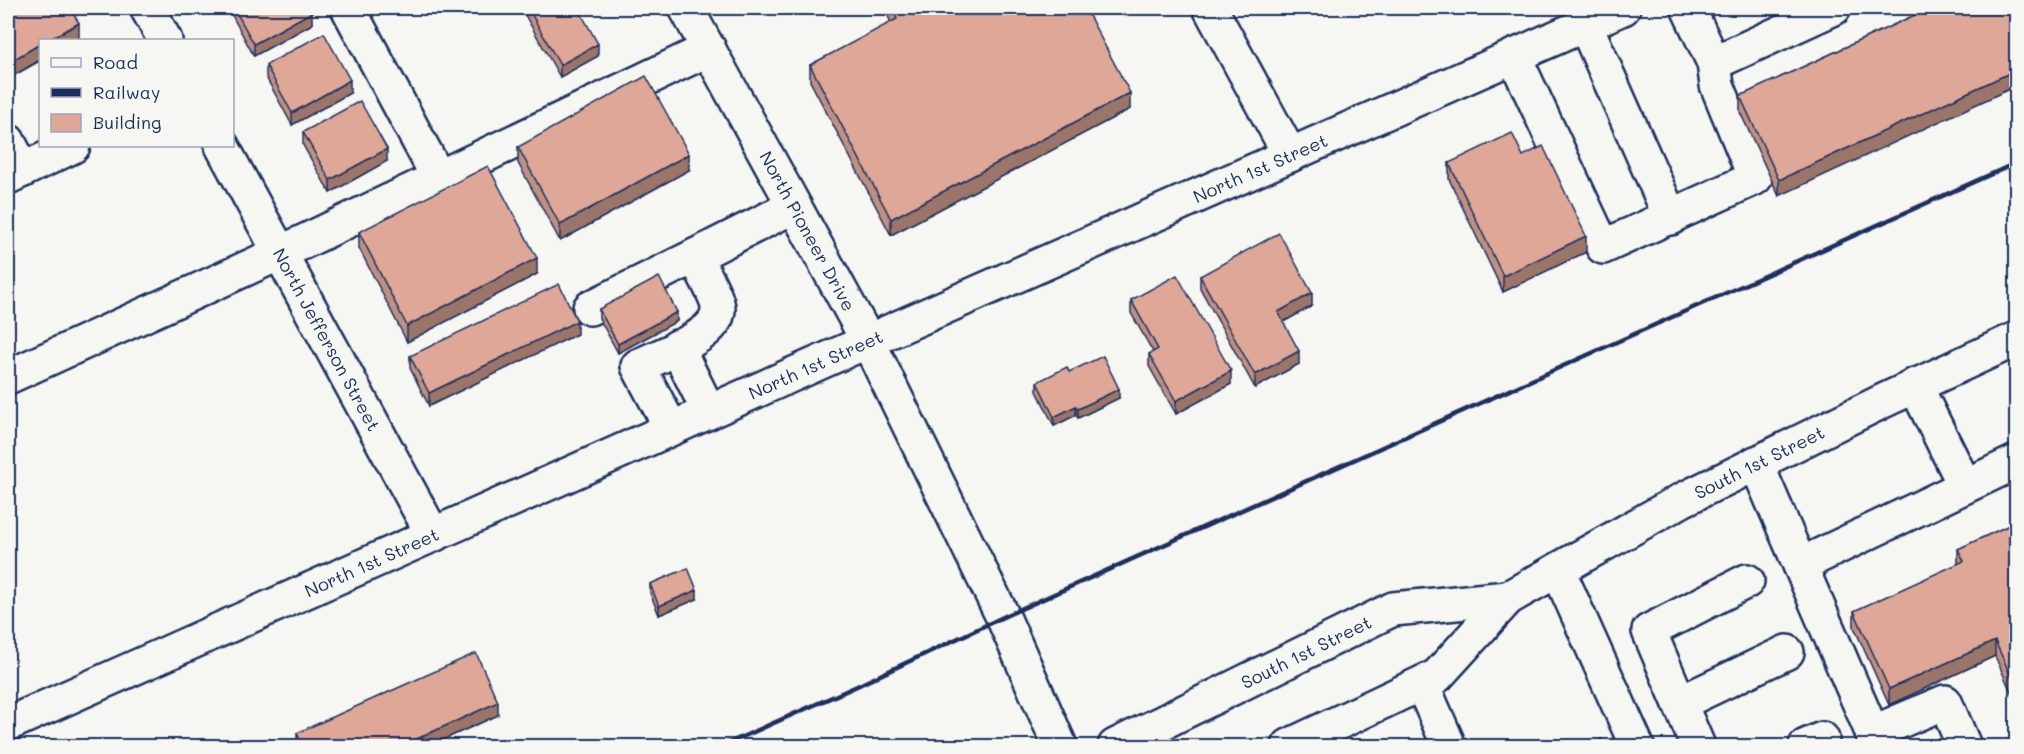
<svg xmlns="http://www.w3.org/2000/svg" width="2024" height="754" viewBox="0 0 2024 754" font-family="Mali,sans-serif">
<rect width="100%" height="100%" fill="#f6f6f2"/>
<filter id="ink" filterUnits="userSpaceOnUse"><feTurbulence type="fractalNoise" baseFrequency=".0167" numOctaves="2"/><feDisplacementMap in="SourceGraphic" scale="12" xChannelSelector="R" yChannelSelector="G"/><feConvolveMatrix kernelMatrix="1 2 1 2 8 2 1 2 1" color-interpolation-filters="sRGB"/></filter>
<g filter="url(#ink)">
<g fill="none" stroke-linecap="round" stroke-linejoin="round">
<g stroke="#1b2f5e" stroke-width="38">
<g id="minor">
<polyline points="147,8 165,40"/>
<polyline points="348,8 438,177"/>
<path id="s1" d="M686,8L868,341L1003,617L1060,746"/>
<polyline points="1210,8 1290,155"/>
<polyline points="1688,8 1714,63 1834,8"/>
<polyline points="1585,24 1671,218"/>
<polyline points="1514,56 1603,247 1755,178 1717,85 1714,63"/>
<polyline points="8,141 23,170"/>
<path id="s2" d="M222,146L433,535"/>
<polyline points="8,177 73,146"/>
<polyline points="695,256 794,206"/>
<path d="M590,308L695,256C700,267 718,298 718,308C720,335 659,356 638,366L671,428"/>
<polyline points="677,347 709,412"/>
<polyline points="8,377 280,253 709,49"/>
<polyline points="1915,385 1965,486"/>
<polyline points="1756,463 1878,746"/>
<polyline points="1800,565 2016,462"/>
<polyline points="1558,570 1637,746"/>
<polyline points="1422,684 1449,746"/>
<polyline points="1680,703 1787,652"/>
<polyline points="1872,733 1945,702 1964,746"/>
<polyline points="1698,746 1649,631 1747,581"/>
<polyline points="1806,746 1822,739"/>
</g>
</g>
<g stroke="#1b2f5e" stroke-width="38">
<g id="major">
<path id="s3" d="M8,724L868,341L1623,8"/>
<path id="s4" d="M1115,746L1393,609L1508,598"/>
<path id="s5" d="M1289,746L1437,676L1508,598L1682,500L1883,401L2016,339"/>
</g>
</g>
<use href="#minor" stroke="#f6f6f2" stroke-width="33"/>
<use href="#major" stroke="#f6f6f2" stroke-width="33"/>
<polyline stroke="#1b2f5e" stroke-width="4.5" points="722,746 857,686 1003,617 2016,163"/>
</g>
<g fill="#c09083" stroke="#1b2f5e" stroke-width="1.5">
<polygon points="8,8 79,39 13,76 8,67"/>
<polygon points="228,8 310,8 312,24 254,56"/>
<polygon points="521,8 578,8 598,56 560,77"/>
<polygon points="888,8 1085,8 1130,109 891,235 810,81 810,65 891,23 888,16"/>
<polygon points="1930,8 1779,196 1740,112 1740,96"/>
<polygon points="266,65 350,93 292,125 266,77"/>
<polygon points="303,132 387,161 330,193 303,145"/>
<polygon points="518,147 689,170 560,241 518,163"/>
<polygon points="1523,156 1586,252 1503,292 1449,179 1449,163"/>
<polygon points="359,232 537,274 407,342 359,248"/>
<polygon points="1200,276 1312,306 1283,322 1299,364 1255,388 1200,288"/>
<polygon points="1131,300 1231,384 1176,414 1149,366 1149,354 1153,352 1131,313"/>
<polygon points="599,309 677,321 618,353 599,318"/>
<polygon points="577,334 429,406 410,368 410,356"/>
<polygon points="1069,372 1119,398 1078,418 1076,415 1054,426 1037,391 1037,382"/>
<polygon points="2016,522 2016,703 1995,656 1889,705 1854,627 1854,611 1958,564 1958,549"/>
<polygon points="650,584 697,599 659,615 650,593"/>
<polygon points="498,715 427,747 298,747 297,745 297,733"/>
</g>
<g fill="#9c756a" stroke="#1b2f5e" stroke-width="1.5">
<polygon points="312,12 312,24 254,56 254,44"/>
<polygon points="79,23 79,39 76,40 48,40"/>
<polygon points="40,44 40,60 13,76 13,60"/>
<polygon points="598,44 598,56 560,77 560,65"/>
<polygon points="2016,70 2016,86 1779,196 1779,180"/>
<polygon points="350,80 350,93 292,125 292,113"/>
<polygon points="1130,93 1130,109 891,235 891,219"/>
<polygon points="387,149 387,161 330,193 330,180"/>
<polygon points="689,154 689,170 560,241 560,225"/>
<polygon points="1586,236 1586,252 1503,292 1503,276"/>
<polygon points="537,258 537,274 407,342 407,326"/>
<polygon points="1312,293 1312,306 1278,325 1278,312"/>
<polygon points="677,312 677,321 618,353 618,344"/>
<polygon points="577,321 577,334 429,406 429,393"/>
<polygon points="1299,351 1299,364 1255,388 1255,375"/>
<polygon points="1231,371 1231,384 1176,414 1176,401"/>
<polygon points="1119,389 1119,398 1078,418 1078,409"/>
<polygon points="1076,406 1076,415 1054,426 1054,417"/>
<polygon points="697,590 697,599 659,615 659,606"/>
<polygon points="1995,641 1995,656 1889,705 1889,689"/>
<polygon points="498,702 498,715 427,747 399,747"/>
</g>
<g fill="#dfa798" stroke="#1b2f5e" stroke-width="1.5">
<polygon points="8,8 70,8 79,23 48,40 40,40 40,44 13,60 8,51"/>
<polygon points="234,8 310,8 312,12 254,44"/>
<polygon points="528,8 578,8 598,44 560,65"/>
<polygon points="891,8 1085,8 1130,93 891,219 810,65 897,19"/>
<polygon points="1930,8 2016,8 2016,70 1779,180 1740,96"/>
<polygon points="324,33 350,80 292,113 266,65"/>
<polygon points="646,76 689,154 560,225 518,147"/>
<polygon points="360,101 387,149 330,180 303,132"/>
<polygon points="1512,133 1523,156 1543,146 1586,236 1503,276 1449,163"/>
<polygon points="488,166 537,258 407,326 359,232"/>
<polygon points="1279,233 1312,293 1278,312 1299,351 1255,375 1200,276"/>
<polygon points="1177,275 1231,371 1176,401 1149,354 1158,349 1131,300"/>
<polygon points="659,277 677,312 618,344 599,309"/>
<polygon points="559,284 577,321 429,393 410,356"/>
<polygon points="1103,356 1119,389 1078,409 1076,406 1054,417 1037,382 1067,367 1069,372"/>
<polygon points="2016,522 2016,687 1995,641 1889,689 1854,611 1964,561 1958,549"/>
<polygon points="688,568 697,590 659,606 650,584"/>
<polygon points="476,653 498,702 399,747 303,747 297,733"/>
<polygon points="1602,739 1605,747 1584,747"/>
</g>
</g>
<g text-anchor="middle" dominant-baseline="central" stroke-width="5" stroke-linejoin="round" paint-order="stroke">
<g font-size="18" fill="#1b2f5e" stroke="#f6f6f2">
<text stroke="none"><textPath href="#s3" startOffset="1370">North 1st Street</textPath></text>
<text stroke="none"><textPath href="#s1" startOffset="254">North Pioneer Drive</textPath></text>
<text stroke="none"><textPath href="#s2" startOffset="220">North Jefferson Street</textPath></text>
<text stroke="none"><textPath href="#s3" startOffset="884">North 1st Street</textPath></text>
<text stroke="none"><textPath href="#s5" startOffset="555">South 1st Street</textPath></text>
<text stroke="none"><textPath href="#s3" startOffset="398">North 1st Street</textPath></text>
<text stroke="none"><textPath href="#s4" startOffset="213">South 1st Street</textPath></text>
</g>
</g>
<rect width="2024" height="754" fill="none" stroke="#f6f6f2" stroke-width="30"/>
<rect x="15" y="15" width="1994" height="724" fill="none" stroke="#1b2f5e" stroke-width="2" filter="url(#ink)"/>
<rect x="39" y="39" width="195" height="108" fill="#f6f6f2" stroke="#9ea6b7" stroke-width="1.5"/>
<rect x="51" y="58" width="30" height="9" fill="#f6f6f2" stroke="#9ea6b7" stroke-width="1.5"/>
<text x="93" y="69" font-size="18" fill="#1b2f5e">Road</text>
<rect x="51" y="88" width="30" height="9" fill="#1b2f5e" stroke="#9ea6b7" stroke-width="1.5"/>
<text x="93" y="99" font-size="18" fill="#1b2f5e">Railway</text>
<rect x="51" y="114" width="30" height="18" fill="#dfa798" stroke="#9ea6b7" stroke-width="1.5"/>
<text x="93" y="129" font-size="18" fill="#1b2f5e">Building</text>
</svg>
